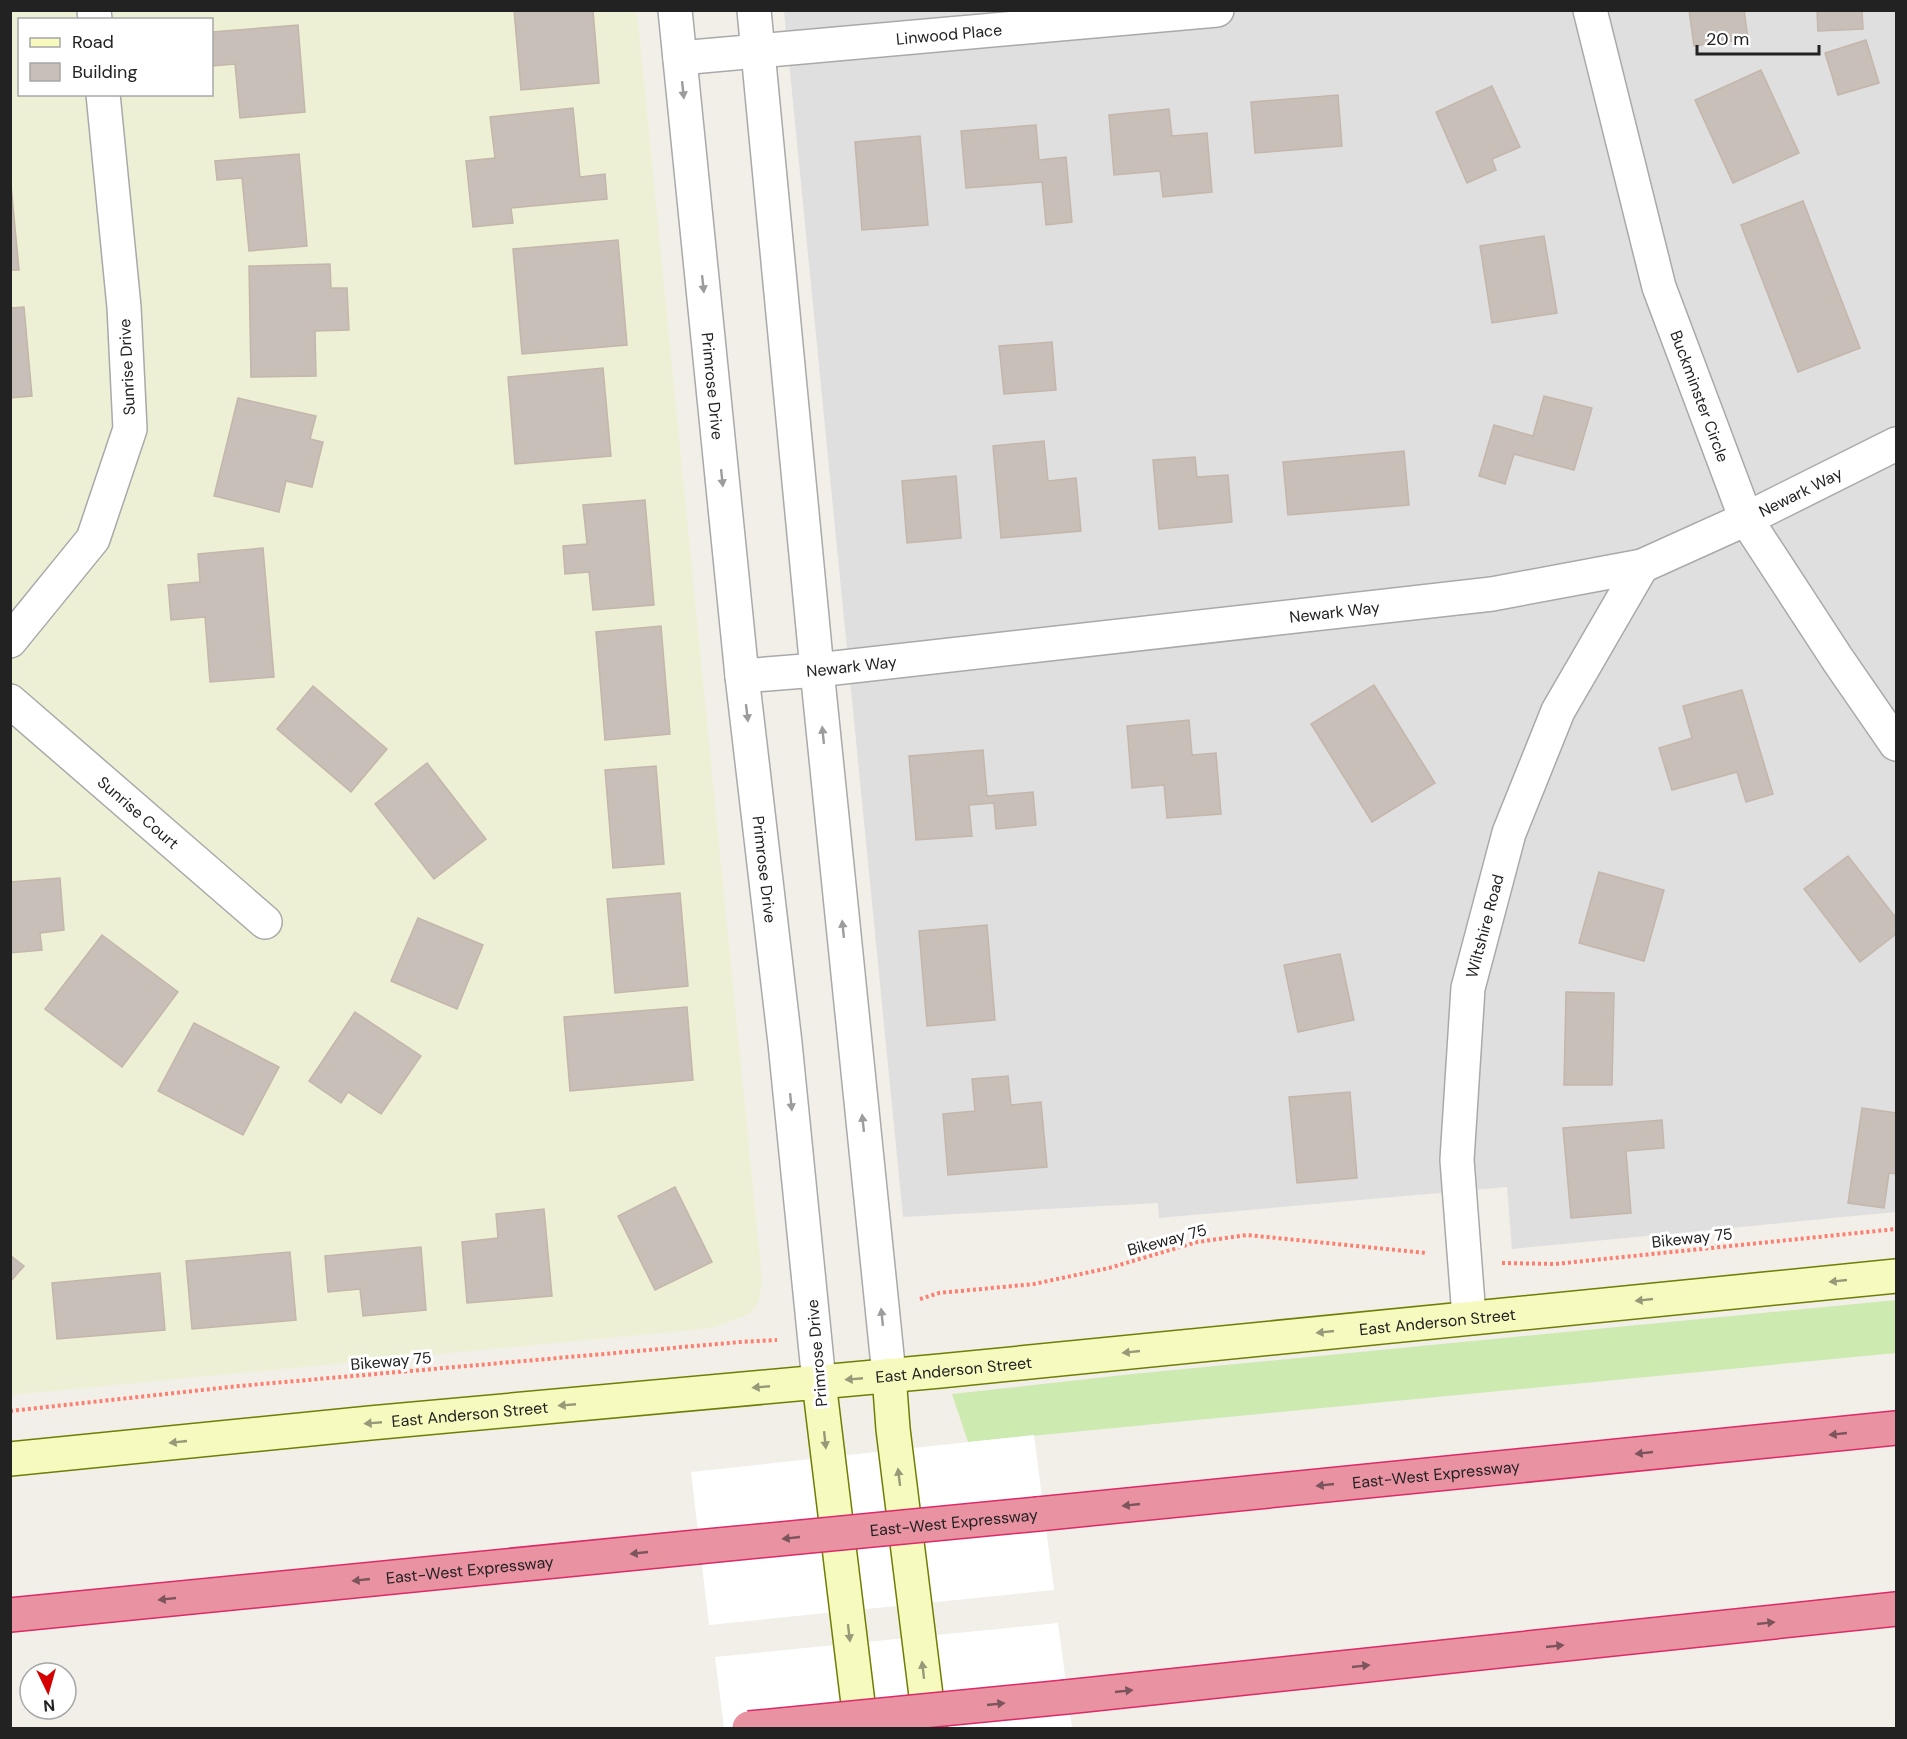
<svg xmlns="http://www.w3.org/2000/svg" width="1907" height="1739" viewBox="0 0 1907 1739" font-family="'DM Sans',sans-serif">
<rect width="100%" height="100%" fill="#f2efe9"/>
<polygon fill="#e0dfdf" points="784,11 1896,11 1896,1212 1512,1249 1507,1187 1159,1218 1158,1203 903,1217"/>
<path fill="#eef0d5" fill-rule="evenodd" d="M11,11H637L762,1280L759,1301L751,1313L713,1328L11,1395ZM20,20H212V94H20Z"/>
<polygon fill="#cdebb0" points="1896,1300 1896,1353 968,1442 952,1394 1132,1374"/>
<g fill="#fff">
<polygon points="1034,1435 1054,1590 709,1625 691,1472"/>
<polygon points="1058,1623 1072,1728 724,1728 715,1657"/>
</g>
<g fill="#c7bfb8" stroke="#c4b6ab" stroke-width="1.5">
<polygon points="514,10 593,10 599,83 521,90"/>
<polygon points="1689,10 1744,10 1748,39 1694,46"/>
<polygon points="1817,10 1862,10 1863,29 1818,31"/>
<polygon points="298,25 305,112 240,118 235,64 212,66 212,32"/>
<polygon points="1866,40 1879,83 1838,95 1825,53"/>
<polygon points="1761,70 1799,153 1733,183 1695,100"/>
<polygon points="1492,86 1520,147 1492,159 1496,170 1467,183 1436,112"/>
<polygon points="1338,95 1342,146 1255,153 1251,102"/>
<polygon points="573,108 580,177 605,174 607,199 511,208 513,223 473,227 466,161 495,158 490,117"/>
<polygon points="1169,109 1172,136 1207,133 1212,192 1163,197 1160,171 1114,175 1109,115"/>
<polygon points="1036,125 1039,160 1066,157 1072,222 1046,225 1042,182 966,188 961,131"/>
<polygon points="920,136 928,225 862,230 855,142"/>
<polygon points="299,154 307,246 249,251 242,178 217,180 215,161"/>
<polygon points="10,174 19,270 10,270"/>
<polygon points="1803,201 1860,348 1798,372 1741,225"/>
<polygon points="1544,236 1557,313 1492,323 1480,246"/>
<polygon points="618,240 627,345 522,354 513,249"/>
<polygon points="330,264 331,288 347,288 349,330 315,331 316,376 251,377 249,266"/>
<polygon points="24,307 32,396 10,398 10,308"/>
<polygon points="1052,342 1056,390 1004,394 999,346"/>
<polygon points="603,368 611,456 515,464 508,377"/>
<polygon points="1544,396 1592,408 1574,470 1514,454 1505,484 1479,476 1494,425 1533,436"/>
<polygon points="238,398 316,416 310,439 323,442 312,487 286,481 279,512 214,496"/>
<polygon points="1044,441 1048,481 1076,478 1081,531 1001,538 993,446"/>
<polygon points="1404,451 1409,505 1288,515 1283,462"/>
<polygon points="1195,457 1197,477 1228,475 1232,522 1159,529 1153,460"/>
<polygon points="956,476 961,538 907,543 902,481"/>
<polygon points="645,500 654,605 593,610 589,572 565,574 563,546 587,544 583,505"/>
<polygon points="263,548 274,677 210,682 205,617 171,620 168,585 200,582 198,554"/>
<polygon points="661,626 670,734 605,740 596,632"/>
<polygon points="1374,685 1435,783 1372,822 1311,724"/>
<polygon points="313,686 387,749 351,792 277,729"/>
<polygon points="1742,690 1773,794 1746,802 1737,772 1672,790 1659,748 1692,738 1683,706"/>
<polygon points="1189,720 1192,755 1216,753 1221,814 1167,818 1164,785 1132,788 1127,726"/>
<polygon points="983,750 987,796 1033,792 1036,825 996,829 994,803 969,805 972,836 916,840 909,756"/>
<polygon points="427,763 486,839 434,879 375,804"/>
<polygon points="656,766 664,864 613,868 605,770"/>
<polygon points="1848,856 1896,918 1896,934 1860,962 1804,889"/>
<polygon points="1599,872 1664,890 1644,961 1579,943"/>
<polygon points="60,878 64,930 40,933 42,950 10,953 10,882"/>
<polygon points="680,893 688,986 615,993 607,899"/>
<polygon points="418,918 483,945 457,1009 391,981"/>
<polygon points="987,925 995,1020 927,1026 919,931"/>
<polygon points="102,935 178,992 122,1067 45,1009"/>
<polygon points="1340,954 1354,1020 1298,1032 1284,965"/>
<polygon points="1566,992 1614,993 1612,1085 1564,1085"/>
<polygon points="687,1007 693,1080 570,1091 564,1017"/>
<polygon points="355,1012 421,1056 381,1114 348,1092 341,1103 309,1081"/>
<polygon points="194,1023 279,1067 243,1135 158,1091"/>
<polygon points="1008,1076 1011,1105 1041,1102 1047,1167 948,1175 943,1114 975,1111 972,1079"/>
<polygon points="1350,1092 1357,1178 1297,1183 1289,1097"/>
<polygon points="1862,1108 1896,1113 1896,1174 1889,1173 1884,1208 1848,1203"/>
<polygon points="1662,1120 1664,1148 1626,1151 1631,1213 1571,1218 1563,1128"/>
<polygon points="675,1187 712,1262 655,1290 618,1216"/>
<polygon points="544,1209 552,1296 467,1303 462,1242 498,1238 496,1214"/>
<polygon points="421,1247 426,1310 363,1316 360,1289 328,1292 325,1256"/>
<polygon points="290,1252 296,1320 192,1329 186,1261"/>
<polygon points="10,1255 24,1266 10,1282"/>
<polygon points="160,1273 165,1330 57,1339 52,1283"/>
</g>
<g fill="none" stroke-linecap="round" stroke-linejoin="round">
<g stroke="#a9a9a9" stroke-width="36">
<g id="street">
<polyline points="94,10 95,20"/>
<path id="s1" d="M675,10L742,676L785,1043L819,1382"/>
<polyline points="754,10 817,670 889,1375"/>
<path id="s2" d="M1590,10L1659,287L1746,519L1838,660L1896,744"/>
<path id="s3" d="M680,58L1217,10"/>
<polyline points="10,641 93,539 130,429 124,307 103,94"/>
<path id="s4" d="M742,676L817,670L1492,594L1642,566L1746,519L1896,444"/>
<path id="s5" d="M10,701L265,922"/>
<path id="s6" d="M1469,1317L1457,1160L1468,988L1509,833L1558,711L1642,566"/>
</g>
</g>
<g stroke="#707d05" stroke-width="36">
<g id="secondary">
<polyline points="889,1375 893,1429 930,1728"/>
<polyline points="819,1382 861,1728"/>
<path id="s7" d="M10,1459L370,1423L940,1371L1896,1276"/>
</g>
</g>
<g stroke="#dc2a67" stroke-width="36">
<g id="highway">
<path id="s8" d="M1038,1514L1896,1428"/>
<path id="s9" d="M10,1615L697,1547"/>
<polyline points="1066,1697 1896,1609"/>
</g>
</g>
<g stroke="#fa8072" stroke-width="4" stroke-dasharray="3 3" stroke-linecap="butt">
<polyline points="1502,1263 1555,1264 1896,1229"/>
<polyline points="920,1299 939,1293 1034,1284 1109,1268 1197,1242 1247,1235 1426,1253"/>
<polyline points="10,1411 239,1386 740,1342 777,1340"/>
</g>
<use href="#street" stroke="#fff" stroke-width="33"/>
<use href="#secondary" stroke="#f7fabf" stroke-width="33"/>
<use href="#highway" stroke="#e892a2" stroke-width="33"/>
<g stroke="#dc2a67" stroke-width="36" stroke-linecap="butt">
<g id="highway-bridge">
<path id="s10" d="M697,1547L1038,1514"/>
<polyline points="749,1728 1066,1697"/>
</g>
</g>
<use href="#highway-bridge" stroke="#e892a2" stroke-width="33"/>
</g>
<defs><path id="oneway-solid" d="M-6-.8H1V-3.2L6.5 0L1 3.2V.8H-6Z" transform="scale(1.5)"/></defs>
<g fill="#9c9c9c">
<use href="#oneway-solid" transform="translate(683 90) rotate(84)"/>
<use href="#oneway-solid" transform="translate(703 284) rotate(84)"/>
<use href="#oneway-solid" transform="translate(722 478) rotate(84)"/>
<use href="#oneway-solid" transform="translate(747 713) rotate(83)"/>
<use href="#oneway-solid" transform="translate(823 735) rotate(-96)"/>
<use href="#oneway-solid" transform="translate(843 929) rotate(-96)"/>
<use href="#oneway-solid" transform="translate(791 1102) rotate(84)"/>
<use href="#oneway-solid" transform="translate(863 1123) rotate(-96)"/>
<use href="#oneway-solid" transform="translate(882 1317) rotate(-96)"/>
</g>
<g fill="#979978">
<use href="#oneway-solid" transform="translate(1838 1281) rotate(174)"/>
<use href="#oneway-solid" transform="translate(1644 1300) rotate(174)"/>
<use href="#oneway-solid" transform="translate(1325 1332) rotate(174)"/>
<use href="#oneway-solid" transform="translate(1131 1352) rotate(174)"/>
<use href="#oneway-solid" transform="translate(854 1379) rotate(175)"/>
<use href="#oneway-solid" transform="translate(761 1387) rotate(175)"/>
<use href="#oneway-solid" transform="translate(567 1405) rotate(175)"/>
<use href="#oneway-solid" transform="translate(373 1423) rotate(175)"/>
<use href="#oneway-solid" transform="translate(825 1440) rotate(84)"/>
<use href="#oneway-solid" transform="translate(178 1442) rotate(174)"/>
<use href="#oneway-solid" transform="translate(899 1477) rotate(-97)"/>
<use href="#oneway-solid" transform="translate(849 1633) rotate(83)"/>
<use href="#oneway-solid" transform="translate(923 1670) rotate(-97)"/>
</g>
<g fill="#7b545c">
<use href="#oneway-solid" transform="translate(1838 1434) rotate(174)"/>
<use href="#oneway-solid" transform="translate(1644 1453) rotate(174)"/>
<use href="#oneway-solid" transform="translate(1325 1485) rotate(174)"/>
<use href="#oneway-solid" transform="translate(1131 1505) rotate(174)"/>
<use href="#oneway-solid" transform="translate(791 1538) rotate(174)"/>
<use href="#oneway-solid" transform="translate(639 1553) rotate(174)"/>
<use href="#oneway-solid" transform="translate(361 1580) rotate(174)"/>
<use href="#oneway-solid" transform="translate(167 1599) rotate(174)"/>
<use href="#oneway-solid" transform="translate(1766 1623) rotate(-6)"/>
<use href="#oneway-solid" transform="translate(1555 1646) rotate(-6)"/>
<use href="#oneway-solid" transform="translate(1361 1666) rotate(-6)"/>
<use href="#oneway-solid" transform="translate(1124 1691) rotate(-6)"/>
<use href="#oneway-solid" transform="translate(996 1704) rotate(-6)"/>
</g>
<g text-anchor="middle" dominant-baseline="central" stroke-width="6" stroke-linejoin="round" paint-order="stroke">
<g font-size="16" fill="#222" stroke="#fff">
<text stroke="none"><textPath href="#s3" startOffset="270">Linwood Place</textPath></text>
<text transform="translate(127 367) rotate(-93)">Sunrise Drive</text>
<text stroke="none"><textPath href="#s1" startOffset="378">Primrose Drive</textPath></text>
<text stroke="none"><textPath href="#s2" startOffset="402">Buckminster Circle</textPath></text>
<text stroke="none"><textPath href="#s4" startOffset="1082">Newark Way</textPath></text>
<text stroke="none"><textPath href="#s4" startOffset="596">Newark Way</textPath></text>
<text stroke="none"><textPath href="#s4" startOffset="110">Newark Way</textPath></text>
<text stroke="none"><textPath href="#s5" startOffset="170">Sunrise Court</textPath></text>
<text stroke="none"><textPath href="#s1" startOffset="864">Primrose Drive</textPath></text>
<text stroke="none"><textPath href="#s6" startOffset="394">Wiltshire Road</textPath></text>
<text transform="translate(1692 1238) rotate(-6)">Bikeway 75</text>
<text transform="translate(1167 1240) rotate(-15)">Bikeway 75</text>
<text stroke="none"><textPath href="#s7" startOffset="1434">East Anderson Street</textPath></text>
<text transform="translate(817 1353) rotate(-95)">Primrose Drive</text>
<text transform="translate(391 1361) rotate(-5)">Bikeway 75</text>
<text stroke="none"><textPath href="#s7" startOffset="948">East Anderson Street</textPath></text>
<text stroke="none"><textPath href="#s7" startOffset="462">East Anderson Street</textPath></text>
<text stroke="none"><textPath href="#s8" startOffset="400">East-West Expressway</textPath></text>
<text stroke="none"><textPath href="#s10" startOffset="258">East-West Expressway</textPath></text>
<text stroke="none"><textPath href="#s9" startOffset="462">East-West Expressway</textPath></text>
</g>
</g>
<rect width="1907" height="1739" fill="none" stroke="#222222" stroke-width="24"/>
<rect x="18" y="18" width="195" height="78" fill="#ffffff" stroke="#a7a7a7" stroke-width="1.5"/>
<rect x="30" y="38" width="30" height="9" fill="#f7fabf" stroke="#a7a7a7" stroke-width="1.5"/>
<text x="72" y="48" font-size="18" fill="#222222">Road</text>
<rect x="30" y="63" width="30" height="18" fill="#c7bfb8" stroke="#a7a7a7" stroke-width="1.5"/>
<text x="72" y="78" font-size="18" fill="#222222">Building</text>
<g transform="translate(48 1691) rotate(175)"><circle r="28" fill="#ffffff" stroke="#a7a7a7" stroke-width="1.5"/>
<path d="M0-4.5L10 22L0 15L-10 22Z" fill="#d40000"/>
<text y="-9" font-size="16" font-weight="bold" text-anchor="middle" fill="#222222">N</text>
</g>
<path d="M1697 45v9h122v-9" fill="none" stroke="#222222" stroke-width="3"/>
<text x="1706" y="45" font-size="18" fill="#222222" stroke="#ffffff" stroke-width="4.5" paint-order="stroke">20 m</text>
</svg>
